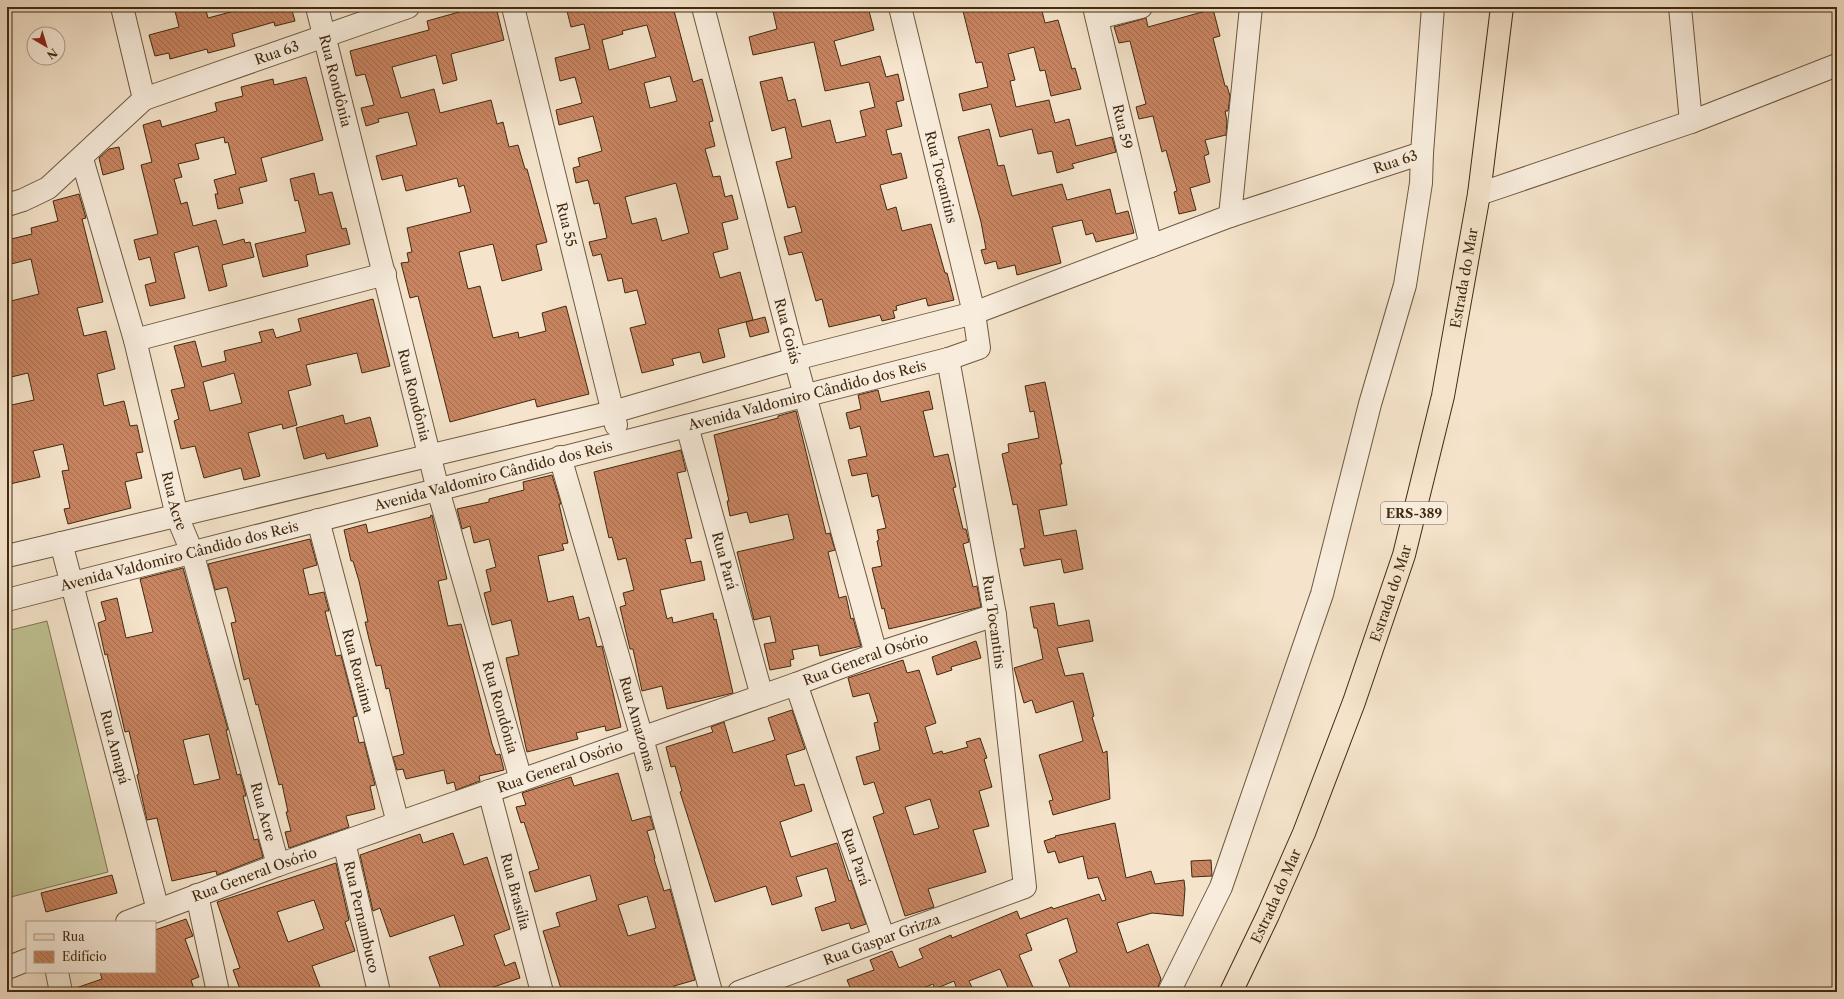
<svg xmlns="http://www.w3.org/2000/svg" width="1844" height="999" viewBox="0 0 1844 999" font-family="'Libre Caslon Text',serif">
<defs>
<pattern id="building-back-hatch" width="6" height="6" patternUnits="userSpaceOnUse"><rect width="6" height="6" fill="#c98562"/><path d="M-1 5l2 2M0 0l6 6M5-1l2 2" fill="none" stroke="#a56d4f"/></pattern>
</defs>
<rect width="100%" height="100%" fill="#f5e4cb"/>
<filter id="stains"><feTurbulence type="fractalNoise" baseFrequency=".005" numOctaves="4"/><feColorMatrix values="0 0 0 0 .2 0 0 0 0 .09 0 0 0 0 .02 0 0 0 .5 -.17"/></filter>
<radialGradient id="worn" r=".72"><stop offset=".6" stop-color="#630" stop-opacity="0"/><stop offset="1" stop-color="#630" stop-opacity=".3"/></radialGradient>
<polygon fill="#c0c394" stroke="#807652" points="47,621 108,872 7,898 7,631"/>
<g fill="url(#building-back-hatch)" stroke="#412a10" fill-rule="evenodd">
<polygon points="174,7 205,7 208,18 249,7 291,7 295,21 275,26 274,22 232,34 235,46 208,53 207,49 170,59 169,53 155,56 149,35 179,27"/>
<polygon points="477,7 496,7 504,40 451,54 457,80 443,84 436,55 392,67 401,98 434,89 440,113 491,100 497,124 503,122 509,147 518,145 525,169 527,169 547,242 536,245 542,270 502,281 493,244 459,252 468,289 480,286 493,338 518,332 519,338 546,331 542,313 566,306 589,394 537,407 535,399 450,422 418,296 410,298 401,263 409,262 407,253 412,252 407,228 471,212 464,185 459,187 457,178 406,191 402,175 382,180 376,156 417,145 408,112 378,119 379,122 366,126 361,108 374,105 365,74 356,76 350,51 429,30 427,21"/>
<path d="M566,7H638L639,12L659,7H673L693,82L702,79L713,121L709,122L715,146L705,149L713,177L720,176L725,197L732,195L738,219L722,223L728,249L713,253L720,278L740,272L753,320L718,329L725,357L703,363L700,352L672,359L674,365L642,373L630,328L646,324L637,290L625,293L622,278L608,281L601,254L593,256L589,242L607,238L599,203L594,204L588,180L576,183L573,168L580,166L578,158L602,151L593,116L559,125L556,110L582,103L575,77L560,81L555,58L590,49L584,24L571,27ZM647,25L656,57L609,70L602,40L623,34L622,31ZM670,76L677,101L650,108L644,83ZM676,183L689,233L662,241L656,218L632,224L625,197Z"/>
<polygon points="772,7 868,7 874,30 834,41 841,66 880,56 886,77 898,74 904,100 896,102 902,126 886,130 892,155 901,153 907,178 880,185 887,210 896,207 902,231 931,224 945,273 947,273 954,300 928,306 926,298 896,306 897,310 893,311 895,318 882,321 880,315 829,327 822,299 816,301 802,252 789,255 784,237 802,232 795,206 788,208 776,162 792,158 785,127 772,131 760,82 782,77 788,101 795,99 802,127 830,120 836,143 866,136 860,111 875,107 869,82 825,91 814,42 753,55 749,37 777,29"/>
<polygon points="962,7 1041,7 1045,23 1058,20 1072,69 1075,68 1081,89 1051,96 1045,70 1040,71 1034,47 1008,54 1015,80 1010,81 1016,107 1049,100 1055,123 1069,119 1076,146 1112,137 1116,152 1072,164 1074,168 1057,173 1052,151 1038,154 1032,129 1000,137 991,104 963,111 959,94 988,87 982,62 976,63"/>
<polygon points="1213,9 1220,36 1213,38 1225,86 1227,86 1230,96 1228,111 1225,111 1227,121 1226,135 1205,140 1209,154 1204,156 1210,182 1190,188 1196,210 1179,214 1174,192 1177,191 1166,150 1162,152 1153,116 1139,119 1136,107 1146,104 1130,41 1119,43 1114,27 1146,18 1148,27"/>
<polygon points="306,77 323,140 261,158 267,181 239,188 243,203 218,209 215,194 218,194 214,180 236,174 228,142 225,143 224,137 195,144 199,159 178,164 182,177 174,179 181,204 187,202 193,226 216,220 223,245 244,239 245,243 250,242 254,257 222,265 227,286 209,291 198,246 174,253 185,298 150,306 145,285 156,282 150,257 139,260 134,240 158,234 141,165 152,162 143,125 160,120 162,127 217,111 215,103 243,96 241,87 273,79 274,85"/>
<polygon points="989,129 998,166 1004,165 1012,196 1062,184 1067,200 1110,189 1116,214 1128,211 1134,233 1096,242 1093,233 1086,235 1082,220 1052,227 1061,263 1017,275 1015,265 998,269 996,261 985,264 981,250 986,249 981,222 958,137"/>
<polygon points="119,147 124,169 103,175 99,158 109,149"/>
<polygon points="314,173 319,195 332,192 342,229 346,228 350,244 306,255 308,266 263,277 255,244 306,232 298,200 295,201 290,179"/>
<polygon points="79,194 86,218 82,219 103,302 77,308 84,336 106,331 115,369 97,374 104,406 124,401 130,426 137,425 143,452 136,453 142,478 125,482 131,508 68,524 64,509 70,508 62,471 69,470 63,444 33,451 40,477 10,484 7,473 7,406 34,400 28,373 7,378 7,302 39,294 31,259 7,265 7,240 32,234 31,228 58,221 53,201"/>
<path d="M373,299L390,366L362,373L357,353L306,365L311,385L288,391L297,425L283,429L282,424L248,433L260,476L244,480L241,468L204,478L195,446L181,449L174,421L179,419L171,390L185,387L174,346L195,341L202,367L226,361L224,351L262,342L259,332L273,329L276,338L301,331L298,319ZM234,373L242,403L210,411L203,382Z"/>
<polygon points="765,317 769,332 750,337 746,322"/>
<polygon points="1045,382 1062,464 1060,464 1067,505 1039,510 1044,536 1076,530 1083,569 1064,573 1061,559 1024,566 1020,549 1025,548 1017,504 1013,505 1002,454 1009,452 1008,444 1039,438 1034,411 1030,412 1025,386"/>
<polygon points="878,390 881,402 929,391 933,409 923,411 934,457 948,454 956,487 953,488 963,529 966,529 969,542 963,544 973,587 977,586 981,607 889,629 884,608 882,609 872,568 882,566 877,541 879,540 877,530 886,528 878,495 872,497 867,473 852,476 848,460 867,456 860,426 850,429 846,413 861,409 858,395"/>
<polygon points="796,411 826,534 830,533 835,550 828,552 839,598 846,596 851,619 853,618 861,646 820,656 818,645 792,650 794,659 790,660 791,666 770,670 764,644 776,642 770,616 754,620 737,552 794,539 788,514 750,523 747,512 730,516 727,501 729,501 714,435 778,418 778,416"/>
<polygon points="343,415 345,424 370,417 378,446 327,459 325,453 304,459 296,428"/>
<polygon points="681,450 686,471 677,473 692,538 685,539 691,563 701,561 705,580 660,590 667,619 672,617 673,623 713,613 714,620 716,619 733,693 667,709 662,686 642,691 633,649 630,649 620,607 626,605 623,593 634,590 626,558 618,560 612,537 609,538 594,472"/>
<polygon points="552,475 561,504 559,504 568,543 562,544 564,550 538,556 548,602 573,596 579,620 589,617 597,647 602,646 621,727 606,731 605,726 576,733 578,739 527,752 506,658 519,655 511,620 492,625 484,593 491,591 486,570 496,567 489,539 474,543 470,526 462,529 457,509 489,502 489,499 524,490 523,482"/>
<polygon points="432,515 447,579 438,581 448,626 461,624 492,744 496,755 500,754 504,770 479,776 480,781 456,790 454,782 447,784 444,770 406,779 403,769 397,770 393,757 404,754 389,688 386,689 381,665 376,666 369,639 365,622 368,622 359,581 353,561 351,561 344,530 366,524 368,533 431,517 430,516"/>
<polygon points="310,539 317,565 303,569 309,595 324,592 329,611 325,611 336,656 341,655 357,716 353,717 359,743 364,742 375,785 370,786 375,809 346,816 349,827 289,848 285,832 291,831 286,812 288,812 282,784 279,785 258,704 256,705 249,678 244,680 231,623 236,622 227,587 215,590 208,564"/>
<path d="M183,568L228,730H226L237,775L240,774L245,792L246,796H243L254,840L258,839L263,857L217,875L216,871L172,881L157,818L147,820L137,775L139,774L129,731L125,732L107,654L105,655L98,623L106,620L101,602L117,598L126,638L153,632L140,579ZM209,734L220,779L194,785L183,740Z"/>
<polygon points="1054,603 1058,626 1089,620 1093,641 1057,648 1065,676 1083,673 1094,716 1092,717 1103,753 1107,751 1110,799 1053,815 1049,801 1053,800 1039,755 1083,741 1073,701 1036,713 1032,700 1024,703 1014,668 1043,659 1037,628 1034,628 1030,607"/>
<polygon points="976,641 981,658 951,667 952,670 937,675 932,657"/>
<path d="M903,660L907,673L919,670L936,723L925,727L933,754L942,751L943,754L968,747L966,742L980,738L987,758L984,759L992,787L979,791L989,826L973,830L986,872L928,889L934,907L905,916L873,817L884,813L874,782L864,785L856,757L880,750L874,723L878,722L869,693L853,697L848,678ZM930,799L939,828L914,835L905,807Z"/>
<polygon points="792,710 805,749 786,755 795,786 804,784 812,811 780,822 791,857 837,843 849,881 851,880 866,924 851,929 849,923 822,931 815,908 836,901 827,868 796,877 802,896 772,905 766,886 715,902 680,792 682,791 675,766 671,767 666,747 713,732 711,727 724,722 733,753 775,740 768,718"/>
<path d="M618,773L632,821L650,816L654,829L647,831L655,858L654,859L664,891L670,889L695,980L674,986L675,992H562L543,931L560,926L556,913L597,900L590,875L535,892L529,872L539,869L524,822L521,823L516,807L526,805L522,793L571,777L574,786ZM647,896L656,928L628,936L618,905Z"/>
<polygon points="1115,823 1126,878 1151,871 1155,884 1184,880 1185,889 1183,916 1152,913 1117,923 1127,953 1148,944 1161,979 1158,987 1144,992 1072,992 1059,960 1077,952 1067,918 1026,934 1032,950 1019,955 1035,992 1010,992 1000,969 969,981 974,992 958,992 954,981 935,989 933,984 914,992 852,992 847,980 874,970 870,960 892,951 899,968 923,958 919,949 951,935 952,938 1017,911 1020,919 1052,907 1053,909 1099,894 1102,901 1106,900 1098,877 1088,879 1083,856 1059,863 1055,851 1048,853 1044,841 1056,837 1055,836"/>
<polygon points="453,833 464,865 487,857 510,929 494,935 505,966 515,962 520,978 479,992 442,992 429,957 464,945 454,915 390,937 380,908 373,911 360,855 420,834 423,843"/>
<polygon points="1211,860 1212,876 1192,877 1191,861"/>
<path d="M336,863L349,920L345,922L355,951L312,966L322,992H241L233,970L240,968L217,902ZM314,900L324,929L288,942L277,912Z"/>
<polygon points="112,875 117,893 46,912 41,893"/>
<polygon points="186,919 193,936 185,939 199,977 191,980 195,992 73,992 73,989 102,979 100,972 155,972 155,930"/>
</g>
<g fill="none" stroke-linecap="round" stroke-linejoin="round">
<g stroke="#6e583f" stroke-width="24">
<g id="minor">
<polyline points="122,7 144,99"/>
<path id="s1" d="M317,7L438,490L521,780"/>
<path id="s2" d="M513,7L616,425"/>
<path id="s3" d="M703,7L795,359L876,654"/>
<path id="s4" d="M1094,7L1151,246"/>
<polyline points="1680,7 1691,122"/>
<polyline points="1097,18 1141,7"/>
<path id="s5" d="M82,159L135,340L177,516L192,552L278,865"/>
<polyline points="1479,194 1691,122 1837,65"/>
<path id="s6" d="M7,205L23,200L48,188L144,99L408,7"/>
<path id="s7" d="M1230,216L1422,153L1433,7"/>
<polyline points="135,340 385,274"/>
<path id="s8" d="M687,426L762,696"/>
<path id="s9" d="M560,457L642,738L711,992"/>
<path id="s10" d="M318,520L398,823"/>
<path id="s11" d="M61,543L158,910"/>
<polyline points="7,556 613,412 795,359 974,313 1230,216 1251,7"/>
<path id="s12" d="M7,600L948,359L979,348L974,313L900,7"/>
<path id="s13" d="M796,684L884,939"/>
<path id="s14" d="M489,791L542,992"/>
<path id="s15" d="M344,842L379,992"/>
<polyline points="197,895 218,992"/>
<path id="s16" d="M127,922L278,865L796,684L876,654L995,615"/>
<polyline points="7,968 27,960"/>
<polyline points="57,972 61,992"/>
<path id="s17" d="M739,992L1025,887L995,615L948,359"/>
<polyline points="1169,992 1221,887 1322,594 1370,404 1405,285 1421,183 1422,153"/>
</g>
</g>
<g stroke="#412a10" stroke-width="24">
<g id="major">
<path id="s18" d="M1231,992L1268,915L1304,833L1354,702L1404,555L1443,396L1479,194L1502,7"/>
</g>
</g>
<use href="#minor" stroke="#f8eddd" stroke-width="22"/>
<use href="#major" stroke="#f5e4cb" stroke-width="22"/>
</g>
<g text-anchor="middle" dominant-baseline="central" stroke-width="4" stroke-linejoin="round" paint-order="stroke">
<rect fill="#f8eddd" stroke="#78644e" stroke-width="1" x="1381" y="502" width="66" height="22" rx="3"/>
<g font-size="13" font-weight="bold" fill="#412a10">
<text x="1414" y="513">ERS-389</text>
</g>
<g font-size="14" fill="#412a10" stroke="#f8eddd">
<text stroke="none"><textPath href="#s6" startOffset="316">Rua 63</textPath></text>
<text stroke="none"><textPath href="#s1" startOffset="76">Rua Rondônia</textPath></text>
<text stroke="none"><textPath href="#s4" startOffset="123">Rua 59</textPath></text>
<text stroke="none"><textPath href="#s7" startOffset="174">Rua 63</textPath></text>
<text transform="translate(941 177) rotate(76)">Rua Tocantins</text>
<text stroke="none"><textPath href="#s2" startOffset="224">Rua 55</textPath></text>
<text stroke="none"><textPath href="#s18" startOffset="754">Estrada do Mar</textPath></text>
<text stroke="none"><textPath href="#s3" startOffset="335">Rua Goiás</textPath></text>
<text stroke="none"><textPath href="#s1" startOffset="400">Rua Rondônia</textPath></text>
<text stroke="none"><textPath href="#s12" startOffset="826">Avenida Valdomiro Cândido dos Reis</textPath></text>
<text stroke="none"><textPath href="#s12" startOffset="502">Avenida Valdomiro Cândido dos Reis</textPath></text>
<text stroke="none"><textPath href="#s5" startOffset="354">Rua Acre</textPath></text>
<text stroke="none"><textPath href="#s12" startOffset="178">Avenida Valdomiro Cândido dos Reis</textPath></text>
<text stroke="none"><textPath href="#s8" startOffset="140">Rua Pará</textPath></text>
<text stroke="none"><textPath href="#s18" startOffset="430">Estrada do Mar</textPath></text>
<text transform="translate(994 622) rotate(82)">Rua Tocantins</text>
<text stroke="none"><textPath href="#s16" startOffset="784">Rua General Osório</textPath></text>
<text stroke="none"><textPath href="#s10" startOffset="156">Rua Roraima</textPath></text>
<text stroke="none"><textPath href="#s1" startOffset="724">Rua Rondônia</textPath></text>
<text stroke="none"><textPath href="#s9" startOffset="278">Rua Amazonas</textPath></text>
<text stroke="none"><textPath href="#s11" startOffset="211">Rua Amapá</textPath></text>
<text stroke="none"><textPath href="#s16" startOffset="460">Rua General Osório</textPath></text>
<text stroke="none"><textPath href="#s5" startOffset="678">Rua Acre</textPath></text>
<text stroke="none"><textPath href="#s13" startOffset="183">Rua Pará</textPath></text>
<text stroke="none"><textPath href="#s16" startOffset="136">Rua General Osório</textPath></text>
<text stroke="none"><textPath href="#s14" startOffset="104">Rua Brasília</textPath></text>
<text stroke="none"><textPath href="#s18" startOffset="106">Estrada do Mar</textPath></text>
<text stroke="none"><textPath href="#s15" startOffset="77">Rua Pernambuco</textPath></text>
<text stroke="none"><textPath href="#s17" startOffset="152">Rua Gaspar Grizza</textPath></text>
</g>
</g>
<rect width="1844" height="999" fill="none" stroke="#f5e4cb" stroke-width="24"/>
<rect x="8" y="8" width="1828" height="983" fill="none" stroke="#412a10" stroke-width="2"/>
<rect x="12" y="12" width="1820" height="975" fill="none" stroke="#412a10"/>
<rect x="26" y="921" width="130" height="52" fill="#f8eddd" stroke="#af9f8b"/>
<rect x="34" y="934" width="20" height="6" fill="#f5e4cb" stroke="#af9f8b"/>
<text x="62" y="941" font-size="12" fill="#412a10">Rua</text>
<rect x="34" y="951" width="20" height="12" fill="url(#building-back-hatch)" stroke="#af9f8b"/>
<text x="62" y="961" font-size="12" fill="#412a10">Edifício</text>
<g transform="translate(46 46) rotate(142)"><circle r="19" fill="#f8eddd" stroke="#af9f8b"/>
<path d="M0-3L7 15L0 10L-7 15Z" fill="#8f2418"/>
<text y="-6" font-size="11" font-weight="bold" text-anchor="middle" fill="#412a10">N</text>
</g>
<rect width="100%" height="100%" filter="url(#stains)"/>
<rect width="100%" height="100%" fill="url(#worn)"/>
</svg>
